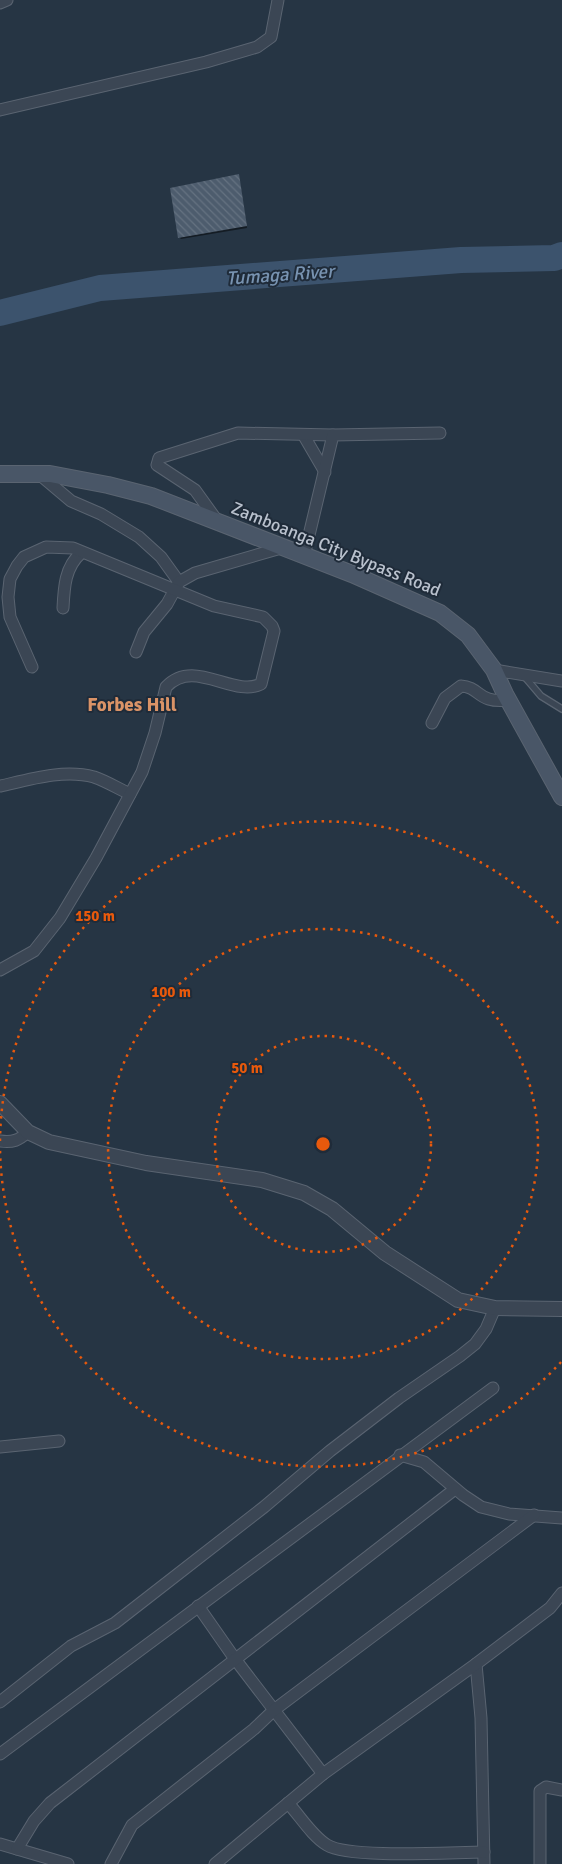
<svg xmlns="http://www.w3.org/2000/svg" width="562" height="1864" viewBox="0 0 562 1864" font-family="Signika,sans-serif">
<defs>
<pattern id="building-back-hatch" width="6" height="6" patternUnits="userSpaceOnUse" patternTransform="scale(1.25)"><rect width="6" height="6" fill="#4d5c6d"/><path d="M-1 5l2 2M0 0l6 6M5-1l2 2" fill="none" stroke="#657281"/></pattern>
</defs>
<rect width="100%" height="100%" fill="#263544"/>
<polygon fill="#0007" points="239,177 247,228 181,239 180,238"/>
<g fill="none" stroke-linecap="round" stroke-linejoin="round">
<polyline stroke="#3c536d" stroke-width="26" points="0,313 100,288 461,260 554,258 562,255"/>
</g>
<polygon fill="url(#building-back-hatch)" points="239,174 247,226 178,238 170,188"/>
<g fill="none" stroke-linecap="round" stroke-linejoin="round">
<g stroke="#5a6471" stroke-width="8">
<polyline id="service" points="524,676 541,696 562,709"/>
</g>
<g stroke="#5a6471" stroke-width="13">
<g id="minor">
<polyline points="0,3 7,0"/>
<polyline points="0,110 206,62 257,47 271,37 278,0"/>
<polyline points="304,436 325,472"/>
<polyline points="39,474 71,501 101,514 139,537 161,557 179,582"/>
<polyline points="218,522 195,490 157,465 159,458 238,433 333,435"/>
<polyline points="304,556 333,435 440,433"/>
<path d="M63,608C64,587 65,567 81,553"/>
<polyline points="136,652 144,632 167,604 179,582 195,573 281,548"/>
<polyline points="494,670 562,681"/>
<path d="M432,723L445,698L461,686C481,687 477,704 509,700"/>
<path d="M1,786C31,779 64,769 94,777C106,781 119,789 130,794"/>
<path d="M0,970L34,951L60,918L96,858L142,772L155,733L166,687C194,657 233,698 261,684L274,631L272,626L263,617L214,606L73,548L46,547L24,557L17,566L10,579L8,597L10,617L32,667"/>
<path d="M0,1141C13,1143 19,1140 28,1132"/>
<polyline points="0,1447 59,1441"/>
<polyline points="400,1455 424,1462 463,1495 481,1507 509,1514 562,1518"/>
<polyline points="198,1606 235,1659 323,1774"/>
<polyline points="476,1664 481,1718 484,1864"/>
<polyline points="0,1702 71,1646 115,1623 264,1507 330,1451 399,1398 460,1356 475,1344 486,1329 495,1308"/>
<polyline points="0,1754 493,1388"/>
<path d="M288,1803C300,1816 312,1836 327,1845C350,1859 453,1852 484,1852"/>
<polyline points="0,1844 68,1864"/>
<polyline points="17,1849 34,1821 50,1803 455,1489"/>
<polyline points="111,1864 132,1825 254,1729 274,1710 534,1515"/>
<polyline points="215,1864 323,1774 476,1664 550,1608 562,1593"/>
<polyline points="540,1864 540,1791 546,1787 562,1790"/>
</g>
</g>
<g stroke="#5a6471" stroke-width="16">
<polyline id="tertiary" points="0,1103 28,1132 49,1142 146,1163 262,1180 304,1193 332,1209 385,1253 458,1300 495,1308 562,1309"/>
</g>
<g stroke="#5a6471" stroke-width="18">
<polyline id="secondary" points="0,474 50,474 108,485 151,496 352,574 440,613 468,635 494,670 505,694 562,797"/>
</g>
<use href="#service" stroke="#3b4654" stroke-width="5.5"/>
<use href="#minor" stroke="#3b4654" stroke-width="11"/>
<use href="#tertiary" stroke="#3b4654" stroke-width="14"/>
<use href="#secondary" stroke="#495667" stroke-width="16"/>
</g>
<g fill="none" stroke="#e8590c" stroke-width="2.5" stroke-dasharray="2.5 5">
<circle cx="323" cy="1144" r="108"/>
<circle cx="323" cy="1144" r="215"/>
<path d="M561 1362A323 323 0 0 1 0 1147M0 1141A323 323 0 0 1 561 926"/>
</g>
<g text-anchor="middle" dominant-baseline="central" stroke-width="4" stroke-linejoin="round" paint-order="stroke">
<g font-size="18" fill="#b9c1cd" stroke="#1f2b39">
<text transform="translate(336 549) rotate(22)">Zamboanga City Bypass Road</text>
</g>
<g font-size="19" font-style="italic" fill="#7893b1" stroke="#1f2b39">
<text transform="translate(280 275) rotate(-4)">Tumaga River</text>
</g>
<g font-size="19" font-weight="bold" fill="#da9367" stroke="#1f2b39">
<text x="132" y="705">Forbes Hill</text>
</g>
</g>
<circle cx="323" cy="1144" r="8" fill="#e8590c" stroke="#1f2b39" stroke-width="2.5"/>
<g font-size="15" text-anchor="middle" font-weight="bold" fill="#e8590c" stroke="#1f2b39" stroke-width="4" stroke-linejoin="round" paint-order="stroke">
<text x="95" y="921">150 m</text>
<text x="171" y="997">100 m</text>
<text x="247" y="1073">50 m</text>
</g>
</svg>
